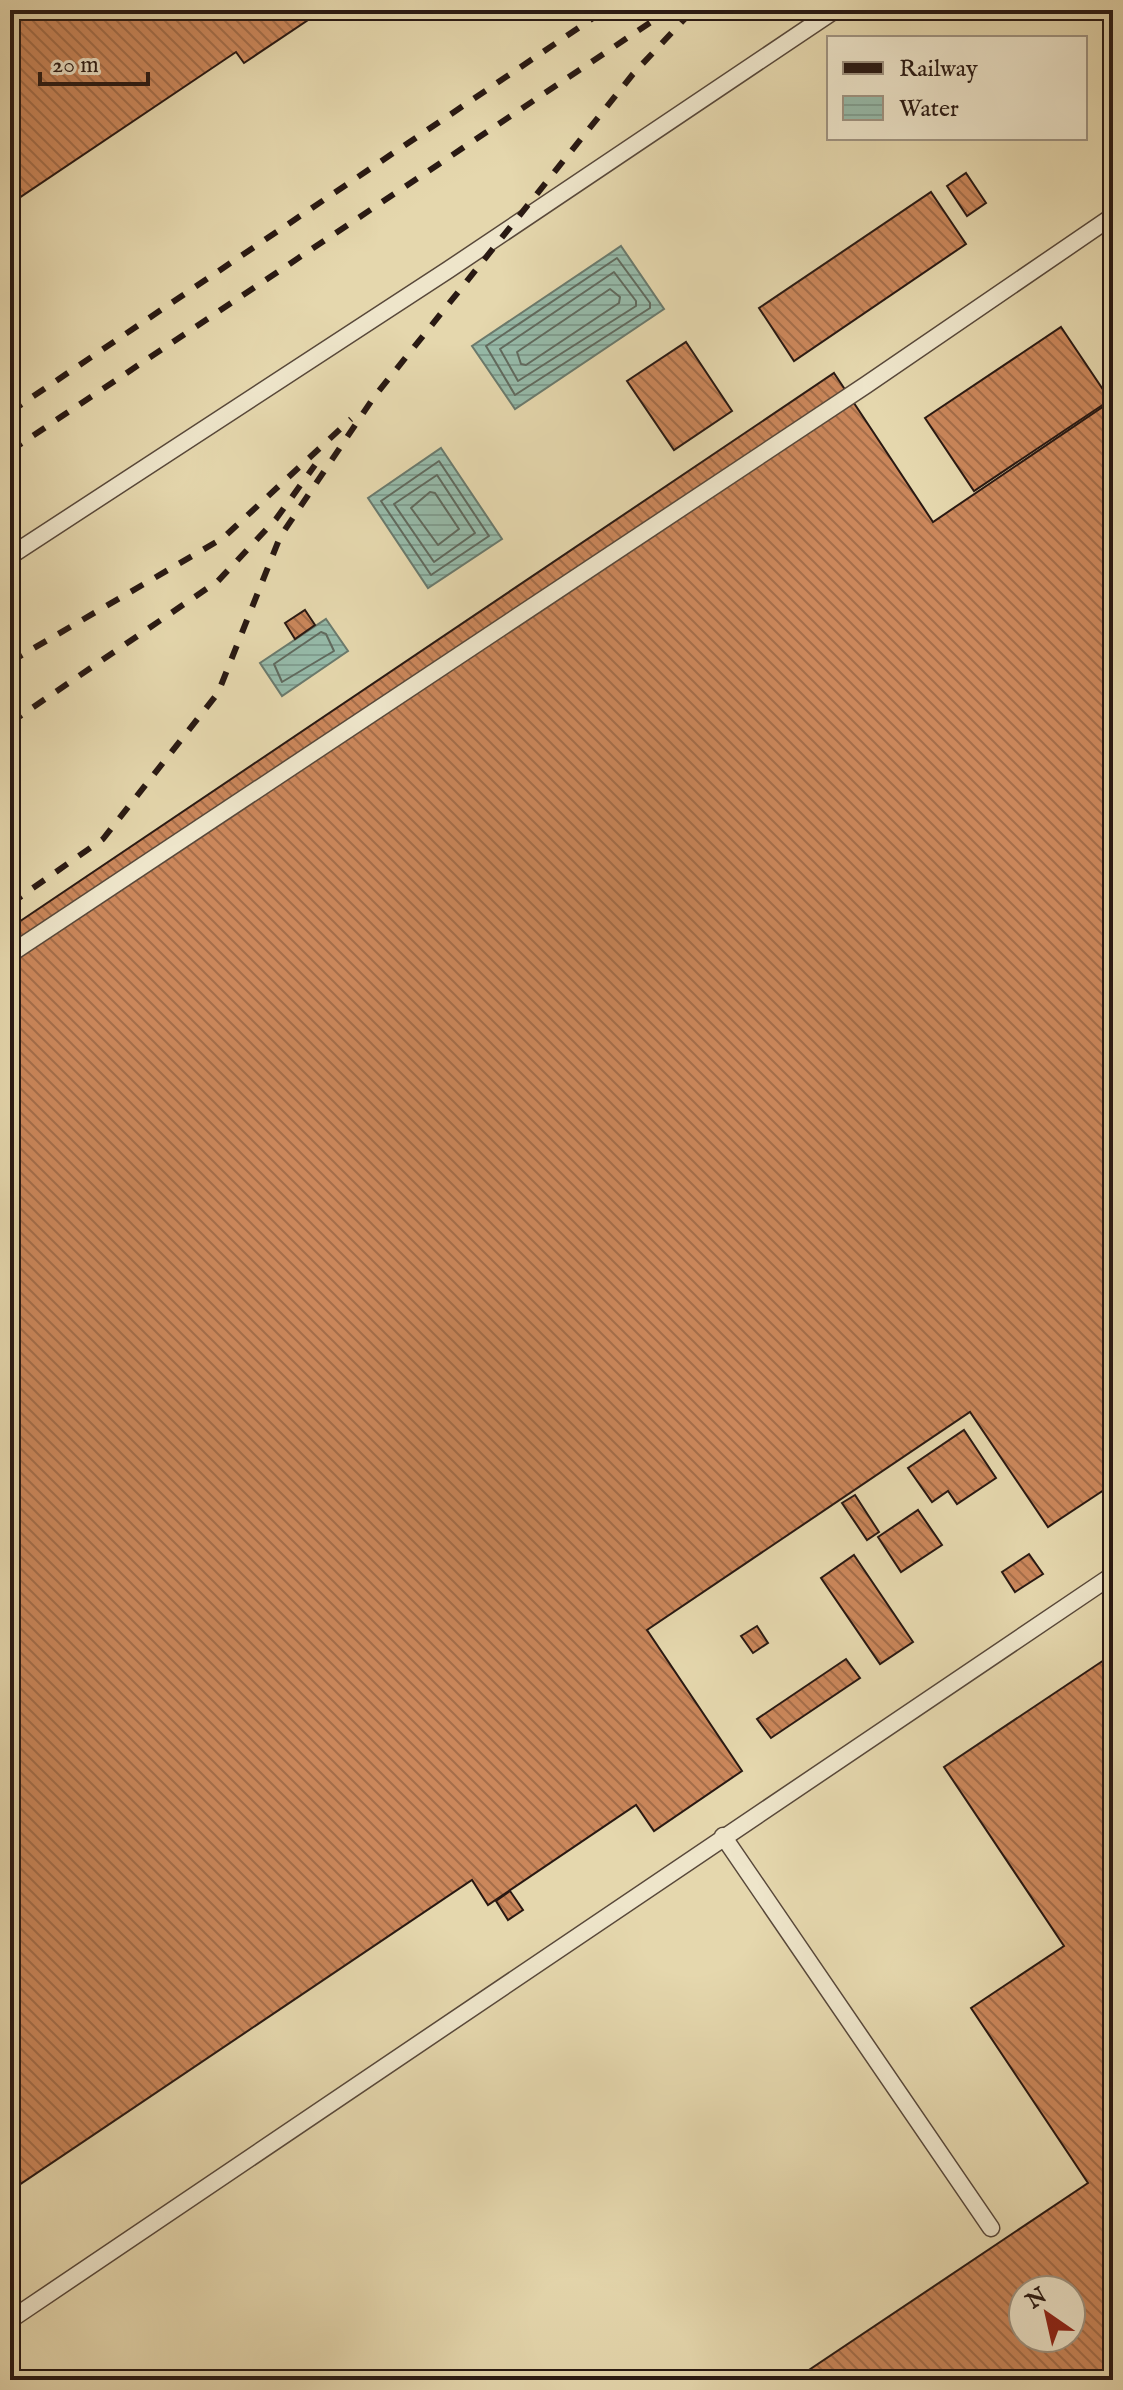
<svg xmlns="http://www.w3.org/2000/svg" width="1123" height="2390" viewBox="0 0 1123 2390" font-family="'IM FELL English',serif">
<defs>
<pattern id="water-rules" width="6" height="5" patternUnits="userSpaceOnUse" patternTransform="scale(2)"><rect width="6" height="5" fill="#96baa9"/><path d="M0 2.5h6" fill="none" stroke="#819f91"/></pattern>
<pattern id="building-back-hatch" width="6" height="6" patternUnits="userSpaceOnUse" patternTransform="scale(2)"><rect width="6" height="6" fill="#cb875b"/><path d="M-1 5l2 2M0 0l6 6M5-1l2 2" fill="none" stroke="#a56e4a"/></pattern>
</defs>
<rect width="100%" height="100%" fill="#e5d7ad"/>
<filter id="stains"><feTurbulence type="fractalNoise" baseFrequency=".0025" numOctaves="4"/><feColorMatrix values="0 0 0 0 .2 0 0 0 0 .09 0 0 0 0 .02 0 0 0 .5 -.17"/></filter>
<radialGradient id="worn" r=".72"><stop offset=".6" stop-color="#630" stop-opacity="0"/><stop offset="1" stop-color="#630" stop-opacity=".3"/></radialGradient>
<g fill="url(#water-rules)" stroke="#6a7a6d" stroke-width="2">
<polygon points="621,246 664,309 515,409 472,346"/>
<polygon points="441,448 502,539 428,588 368,498"/>
<polygon points="326,619 348,651 282,696 260,663"/>
</g>
<g fill="none" stroke-linecap="round" stroke-linejoin="round">
<g stroke="#606a5e" stroke-width="2">
<polygon points="617,258 650,303 650,308 515,395 486,346"/>
<polygon points="614,272 636,301 636,306 518,381 500,349"/>
<polygon points="610,289 620,297 619,303 526,365 521,364 517,352"/>
<polygon points="439,461 489,536 431,575 381,501"/>
<polygon points="437,475 475,533 434,562 394,504"/>
<polygon points="430,492 435,493 459,529 438,545 411,508"/>
<polygon points="321,632 326,634 334,651 282,682 274,664"/>
</g>
</g>
<g fill="url(#building-back-hatch)" stroke="#291913" stroke-width="2" fill-rule="evenodd">
<polygon points="10,10 323,10 244,63 236,52 10,204"/>
<polygon points="966,173 986,203 967,216 947,186"/>
<polygon points="931,192 966,244 794,361 759,308"/>
<polygon points="1061,327 1110,400 974,491 925,418"/>
<polygon points="686,342 732,411 674,450 627,381"/>
<polygon points="834,373 933,522 1113,400 1113,1484 1048,1527 970,1412 647,1630 742,1771 654,1831 636,1805 488,1905 472,1880 10,2191 10,928"/>
<polygon points="305,610 315,625 295,639 285,623"/>
<polygon points="964,1430 996,1478 957,1504 948,1491 932,1502 908,1468"/>
<polygon points="855,1495 879,1532 867,1540 842,1503"/>
<polygon points="918,1510 942,1545 901,1572 878,1537"/>
<polygon points="1029,1554 1043,1574 1015,1592 1002,1572"/>
<polygon points="854,1555 913,1642 880,1664 821,1578"/>
<polygon points="757,1626 768,1643 753,1653 741,1636"/>
<path d="M1113,1654V2380H794L1088,2183L971,2008L1064,1946L944,1767ZM1023,2290H1071V2338H1023Z"/>
<polygon points="846,1659 860,1678 771,1738 757,1719"/>
<polygon points="510,1891 523,1910 508,1920 496,1901"/>
</g>
<g fill="none" stroke-linecap="round" stroke-linejoin="round">
<g stroke="#58483a" stroke-width="19">
<g id="service">
<polyline points="1112,350 1113,349"/>
<polyline points="10,556 448,270 835,10"/>
<polyline points="10,954 866,385 1113,216"/>
<polyline points="723,1836 991,2228"/>
<polyline points="10,2320 1113,1575"/>
</g>
</g>
<use href="#service" stroke="#eee5ca" stroke-width="16"/>
<g stroke="#291913" stroke-width="6" stroke-dasharray="14 14" stroke-linecap="butt">
<polyline points="10,412 605,10"/>
<polyline points="10,451 669,10"/>
<polyline points="10,662 223,538 351,419"/>
<polyline points="10,723 218,581 276,519 315,465"/>
<polyline points="10,904 103,839 218,693 280,537 374,397 633,74 693,10"/>
</g>
</g>
<rect width="1123" height="2390" fill="none" stroke="#e5d7ad" stroke-width="40"/>
<rect x="12" y="12" width="1099" height="2366" fill="none" stroke="#291913" stroke-width="4"/>
<rect x="20" y="20" width="1083" height="2350" fill="none" stroke="#291913" stroke-width="2"/>
<rect x="827" y="36" width="260" height="104" fill="#eee5ca" stroke="#9f9381" stroke-width="2"/>
<rect x="843" y="62" width="40" height="12" fill="#291913" stroke="#9f9381" stroke-width="2"/>
<text x="899" y="76" font-size="24" fill="#291913">Railway</text>
<rect x="843" y="96" width="40" height="24" fill="url(#water-rules)" stroke="#9f9381" stroke-width="2"/>
<text x="899" y="116" font-size="24" fill="#291913">Water</text>
<g transform="translate(1047 2314) rotate(326)"><circle r="38" fill="#eee5ca" stroke="#9f9381" stroke-width="2"/>
<path d="M0-6L14 30L0 20L-14 30Z" fill="#8f2418"/>
<text y="-12" font-size="22" font-weight="bold" text-anchor="middle" fill="#291913">N</text>
</g>
<path d="M40 72v12h108v-12" fill="none" stroke="#291913" stroke-width="4"/>
<text x="52" y="72" font-size="24" fill="#291913" stroke="#eee5ca" stroke-width="6" paint-order="stroke">20 m</text>
<rect width="100%" height="100%" filter="url(#stains)"/>
<rect width="100%" height="100%" fill="url(#worn)"/>
</svg>
